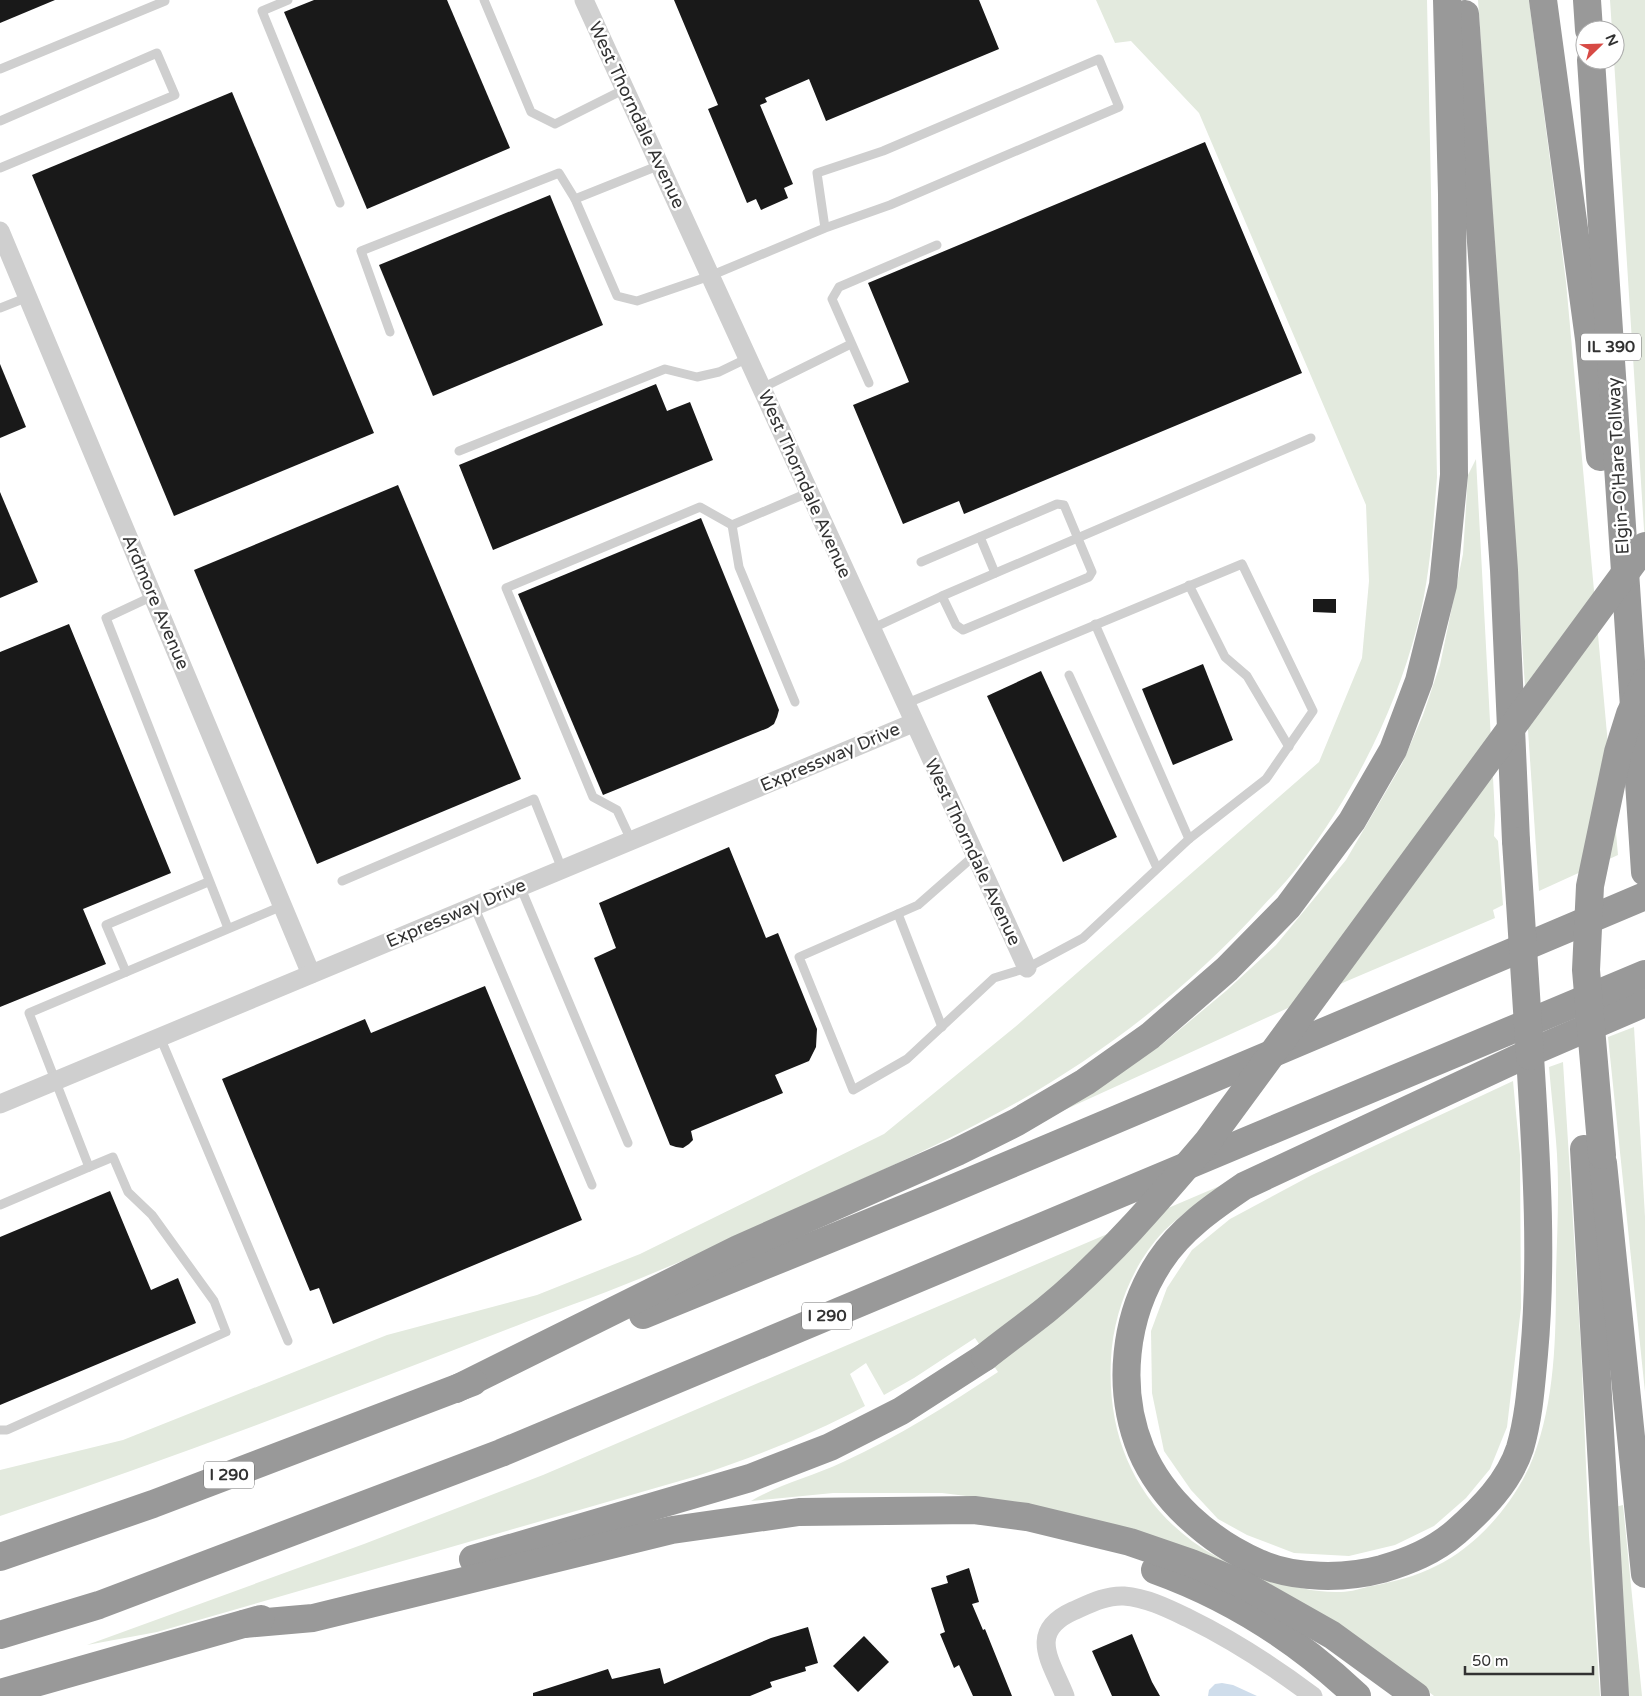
<svg xmlns="http://www.w3.org/2000/svg" width="1645" height="1696" viewBox="0 0 1645 1696" font-family="'Varela Round',sans-serif">
<rect width="100%" height="100%" fill="#fff"/>
<g fill="#e3eade">
<path d="M1096,0H1427L1437,477C1433,527 1430,579 1417,627C1395,712 1353,794 1300,864C1289,879 1275,893 1262,907C1182,996 1084,1069 977,1124C924,1152 869,1176 814,1201C762,1224 711,1249 658,1271C612,1291 564,1307 516,1326C345,1392 174,1458 0,1516V1470L123,1440L387,1335L537,1295L640,1254L884,1134L1015,1027L1319,762L1362,658L1369,581L1366,505L1199,113L1131,41L1115,43Z"/>
<polygon points="1478,0 1529,0 1566,282 1618,855 1539,891"/>
<polygon points="1610,0 1645,0 1645,545 1614,60 1615,30 1612,30"/>
<polygon points="1476,459 1495,815 1494,836 1498,841 1503,905 1493,910 1495,918 1347,981 1060,1112 1160,1046 1226,991 1276,945 1346,860 1402,764 1423,715 1440,665 1463,554 1468,475"/>
<polygon points="1634,1027 1645,1217 1645,1392 1608,1037"/>
<path d="M1563,1062L1581,1349L1589,1535L1600,1696H1434L1424,1688L1164,1543L1097,1520L1015,1502L942,1493H833L751,1501C780,1484 813,1476 843,1462C898,1437 948,1405 998,1372L975,1338L914,1378L884,1395L866,1363L850,1374L865,1406C811,1435 756,1456 697,1476L157,1632L87,1645L364,1544L543,1475L1222,1185C1203,1200 1181,1214 1164,1231C1132,1264 1113,1315 1111,1359C1105,1469 1166,1547 1269,1579C1292,1587 1317,1593 1341,1592C1351,1592 1362,1588 1372,1586C1393,1582 1417,1576 1436,1566C1478,1546 1516,1501 1533,1458C1555,1401 1556,1337 1556,1276C1557,1232 1560,1185 1556,1141C1554,1116 1551,1092 1549,1067Z"/>
<polygon points="1513,1081 1520,1155 1521,1308 1507,1427 1490,1469 1466,1498 1434,1526 1395,1545 1349,1556 1294,1553 1247,1535 1218,1519 1191,1490 1164,1451 1152,1393 1151,1331 1167,1288 1192,1250 1230,1219 1312,1175"/>
<polygon points="1623,1505 1642,1696 1627,1696 1615,1507"/>
</g>
<polygon fill="#cfddeb" points="1222,1683 1233,1685 1257,1696 1208,1696 1209,1690 1215,1684"/>
<g fill="#191919">
<polygon points="0,0 55,0 0,23"/>
<polygon points="314,0 447,0 510,148 367,209 284,12"/>
<polygon points="674,0 979,0 999,49 826,121 809,79 765,98 767,102 760,105 793,184 784,188 788,198 761,210 756,199 747,203 708,109 718,105"/>
<polygon points="232,92 374,433 174,516 32,175"/>
<polygon points="1205,142 1302,373 964,514 959,501 903,524 853,405 909,382 868,283"/>
<polygon points="550,195 603,325 433,396 379,265"/>
<polygon points="0,364 26,427 0,438"/>
<polygon points="656,384 667,411 690,402 713,460 493,550 459,465"/>
<polygon points="398,485 521,779 317,864 194,570"/>
<polygon points="0,492 38,582 0,598"/>
<polygon points="701,518 779,710 777,717 774,724 768,728 603,795 518,594"/>
<polygon points="1313,599 1336,599 1336,613 1313,612"/>
<polygon points="69,624 171,873 83,909 106,964 0,1007 0,652"/>
<polygon points="1203,664 1233,740 1173,765 1142,689"/>
<polygon points="1041,671 1117,837 1063,862 987,696"/>
<polygon points="729,847 766,938 778,933 817,1029 816,1047 809,1061 775,1075 783,1093 691,1131 693,1140 689,1144 683,1148 676,1147 670,1145 594,958 616,948 599,903"/>
<polygon points="485,986 582,1220 333,1324 319,1288 310,1291 222,1079 365,1019 371,1033"/>
<polygon points="110,1191 151,1290 178,1278 196,1323 0,1405 0,1237"/>
<polygon points="969,1568 979,1602 972,1604 983,1630 985,1629 1012,1696 973,1696 959,1665 954,1668 940,1634 945,1632 931,1588 948,1583 946,1576"/>
<polygon points="808,1627 818,1663 805,1667 806,1671 770,1682 772,1687 750,1696 533,1696 533,1693 608,1669 612,1679 660,1668 664,1684 771,1638"/>
<polygon points="1132,1634 1152,1682 1160,1696 1112,1696 1092,1651"/>
<polygon points="864,1636 889,1662 858,1692 833,1666"/>
</g>
<g fill="none" stroke-linecap="round" stroke-linejoin="round">
<g stroke="#cfcfcf" stroke-width="9">
<polyline points="288,0 262,11 340,203"/>
<polyline points="484,0 531,112 555,124 625,89"/>
<polyline points="0,69 165,1"/>
<polyline points="0,121 157,53 175,95 0,168"/>
<polyline points="575,199 617,296 637,301 710,276 825,228 890,205 1119,107 1099,59 883,151 817,173 825,228"/>
<polyline points="0,308 28,297"/>
<polyline points="390,332 361,251 559,173 575,199 660,165"/>
<polyline points="869,383 832,299 839,287 937,245"/>
<polyline points="762,388 851,344"/>
<polyline points="459,451 665,369 697,377 719,372 748,358"/>
<polyline points="732,525 739,567 795,702"/>
<polyline points="980,537 995,573"/>
<polyline points="921,562 1057,504 1064,505 1092,572 1089,577 963,630 956,625 942,596"/>
<polyline points="1189,585 1225,657 1247,676 1289,747"/>
<polyline points="153,596 106,618 228,928"/>
<polyline points="1095,624 1189,839"/>
<polyline points="871,629 942,596 1311,438"/>
<polyline points="1069,675 1157,868"/>
<polyline points="905,704 1242,564 1313,711 1266,779 1189,839 1083,938 1027,968 994,978 907,1059 853,1090 799,957 918,905 975,855"/>
<polyline points="631,840 617,810 593,797 506,588 700,507 732,525 810,492"/>
<polyline points="342,881 534,799 562,869"/>
<polyline points="208,882 106,925 126,972 282,906"/>
<polyline points="520,886 628,1143"/>
<polyline points="474,906 592,1185"/>
<polyline points="898,914 942,1027"/>
<polyline points="160,1037 288,1341"/>
<polyline points="0,1205 89,1167 29,1013 126,972"/>
<polyline points="0,1430 7,1430 226,1332 214,1301 152,1215 128,1192 113,1157 89,1167"/>
</g>
<g stroke="#cfcfcf" stroke-width="19">
<polyline points="584,0 1027,968"/>
<polyline points="0,231 311,974"/>
<polyline points="0,1104 913,723"/>
<path d="M1065,1696C1051,1661 1027,1632 1073,1611C1089,1604 1106,1595 1124,1596C1147,1598 1167,1608 1188,1618C1233,1640 1273,1666 1313,1696"/>
</g>
<g stroke="#999" stroke-width="28">
<polyline points="1543,0 1589,339 1600,457"/>
<polyline points="1587,0 1589,30"/>
<polyline points="1465,14 1504,570 1516,841"/>
<polyline points="1591,60 1645,872"/>
<path d="M1530,1056C1536,1155 1543,1255 1534,1354C1531,1386 1529,1417 1520,1448C1509,1482 1482,1509 1456,1532C1434,1551 1409,1561 1382,1569C1345,1579 1294,1579 1259,1563C1210,1542 1162,1500 1141,1450C1116,1389 1124,1315 1160,1261C1181,1229 1213,1207 1244,1186L1527,1054L1645,1003"/>
<polyline points="1584,1149 1615,1696"/>
<polyline points="1603,1163 1645,1574"/>
<polyline points="643,1315 935,1196 1645,896"/>
<polyline points="456,1389 738,1249 957,1152 1017,1122 1085,1082 1150,1036 1227,969 1288,907 1352,821 1393,750 1419,681 1443,585 1454,475 1452,194 1447,0"/>
<polyline points="0,1557 153,1504 473,1382"/>
<polyline points="473,1559 750,1478 830,1447 901,1411 985,1357"/>
<path d="M1155,1570C1230,1597 1299,1641 1357,1696"/>
<polyline points="244,1624 313,1618 672,1530 799,1512 974,1510 1027,1517 1130,1542 1191,1563 1242,1584 1332,1635 1416,1696"/>
<polyline points="0,1635 99,1605 501,1453 1645,974"/>
<polyline points="0,1693 261,1619"/>
</g>
<g stroke="#999" stroke-width="28">
<polyline points="1516,841 1530,1056"/>
<polyline points="1602,1155 1586,970 1590,886 1618,752 1630,714 1645,682"/>
<path d="M985,1357C1005,1341 1026,1326 1046,1310C1106,1261 1157,1201 1208,1141L1645,546"/>
</g>
</g>
<g text-anchor="middle" dominant-baseline="central" stroke-width="5" stroke-linejoin="round" paint-order="stroke">
<g fill="#fff" stroke="#707070" stroke-width="1">
<rect x="1581" y="333.5" width="60" height="27" rx="4"/>
<rect x="802" y="1302.5" width="50" height="27" rx="4"/>
<rect x="204" y="1461.5" width="50" height="27" rx="4"/>
</g>
<g font-size="16" font-weight="bold" fill="#323232">
<text x="1611" y="347">IL 390</text>
<text x="827" y="1316">I 290</text>
<text x="229" y="1475">I 290</text>
</g>
<g font-size="18" fill="#323232" stroke="#fff">
<text transform="translate(637 115) rotate(65)">West Thorndale Avenue</text>
<text transform="translate(1618 466) rotate(-93)">Elgin-O'Hare Tollway</text>
<text transform="translate(805 484) rotate(66)">West Thorndale Avenue</text>
<text transform="translate(156 602) rotate(67)">Ardmore Avenue</text>
<text transform="translate(830 757) rotate(-23)">Expressway Drive</text>
<text transform="translate(973 852) rotate(65)">West Thorndale Avenue</text>
<text transform="translate(456 913) rotate(-23)">Expressway Drive</text>
</g>
</g>
<g transform="translate(1600 45) rotate(67)"><circle r="24" fill="#ffffff" stroke="#adadad"/>
<path d="M0-4L9 19L0 12L-9 19Z" fill="#d74a45"/>
<text y="-8" font-size="14" font-weight="bold" text-anchor="middle" fill="#323232">N</text>
</g>
<path d="M1465 1666v8h128v-8" fill="none" stroke="#323232" stroke-width="2.5"/>
<text x="1472" y="1666" font-size="15" fill="#323232" stroke="#ffffff" stroke-width="4" paint-order="stroke">50 m</text>
</svg>
